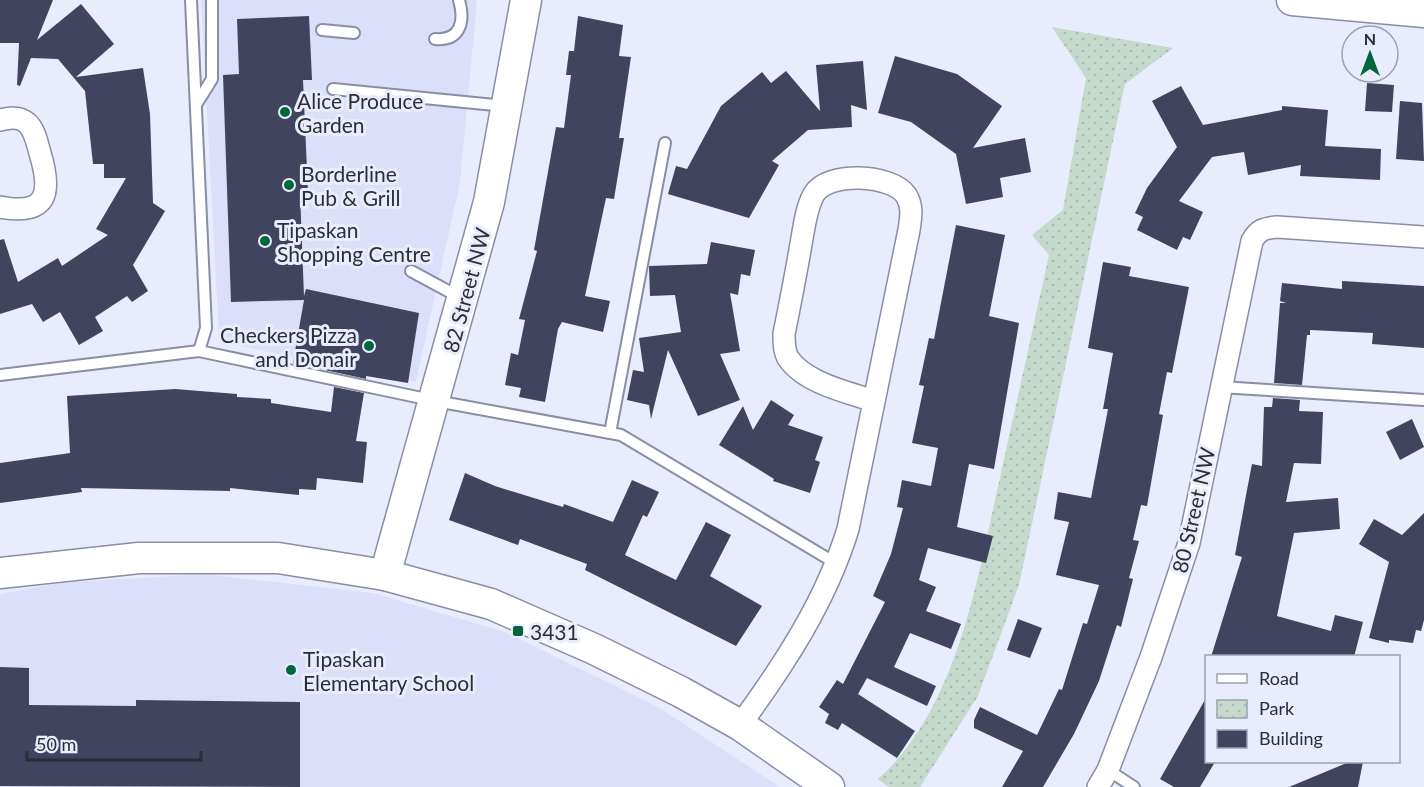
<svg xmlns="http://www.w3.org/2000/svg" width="1424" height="787" viewBox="0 0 1424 787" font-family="Lato,sans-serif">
<defs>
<pattern id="park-dots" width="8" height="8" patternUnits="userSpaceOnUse" patternTransform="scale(1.5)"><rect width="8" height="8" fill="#c5dacc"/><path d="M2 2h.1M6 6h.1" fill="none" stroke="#a9bbb0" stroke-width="1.8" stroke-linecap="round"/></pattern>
</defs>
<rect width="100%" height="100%" fill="#e9ecfc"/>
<g fill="#dbdffa">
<polygon points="201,0 477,0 460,182 416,382 230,344 219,335"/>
<polygon points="203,574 373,593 505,632 658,707 780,787 0,787 0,594 62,583"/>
</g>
<path fill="url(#park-dots)" d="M1052,27L1173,48L1125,84L1019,585L978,696L920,787H889L878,779C959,707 978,574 1001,473C1017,400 1033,328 1049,255L1032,235L1063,210L1086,78Z"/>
<g fill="#41445f">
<polygon points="0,0 53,0 37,40 81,4 114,44 76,77 143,68 150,114 153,203 165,211 133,265 148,291 132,302 127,296 95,317 103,331 79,345 60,312 43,322 32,304 0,314 0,240 4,239 18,282 58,258 62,266 108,235 96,229 126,178 104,178 104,164 93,164 85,91 58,59 31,58 20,86 17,85 19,43 0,43"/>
<polygon points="309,16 312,80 303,80 308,192 300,193 304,296 306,289 419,313 408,383 366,376 366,379 293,363 304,300 231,302 223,75 239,74 237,19"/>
<polygon points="578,16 623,25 619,56 631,57 619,138 624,138 614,199 606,198 585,296 610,301 603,332 562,322 558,329 545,402 519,397 521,388 505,385 511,353 518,355 525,320 519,319 537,251 534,250 556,127 564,128 571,75 566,75 569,51 574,51"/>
<polygon points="895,56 957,74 1002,106 973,148 1025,138 1031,172 1000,178 1003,197 966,204 956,154 911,122 878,113"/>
<polygon points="863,61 867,110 851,105 852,127 808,130 772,161 779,165 749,218 668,194 676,166 687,169 721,106 762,72 771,83 786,71 820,111 816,65"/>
<polygon points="1367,83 1394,85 1392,112 1365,111"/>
<polygon points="1181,86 1203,125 1282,110 1282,106 1328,110 1325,146 1381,149 1380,180 1300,176 1301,165 1248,175 1244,152 1212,157 1179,201 1203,212 1190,240 1183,237 1177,250 1137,230 1143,217 1135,213 1147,188 1177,147 1152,101"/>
<polygon points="1400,101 1422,103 1424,161 1396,159"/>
<polygon points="956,225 1005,235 989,316 1019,323 994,469 969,464 957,527 993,536 986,563 928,548 919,580 936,587 926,611 961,624 951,649 910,633 894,667 936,686 927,706 867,678 858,694 915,731 897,758 842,723 838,730 825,723 829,714 819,707 837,680 843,684 885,602 873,596 891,554 903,508 897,507 902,480 931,486 938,448 912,443 924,386 919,385 929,338 934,339"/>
<polygon points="711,242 755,250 750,276 741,274 738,295 730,293 740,351 720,354 740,400 698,416 668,350 651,419 649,405 627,400 633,370 644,372 639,338 681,332 675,295 650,296 649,266 707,264"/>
<polygon points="1103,262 1131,267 1129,276 1189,287 1172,373 1167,372 1159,414 1163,415 1147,506 1141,505 1133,540 1139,541 1129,578 1133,579 1121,627 1117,625 1099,681 1074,734 1043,787 1002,787 1023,751 974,728 974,720 980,707 1037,735 1059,689 1062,690 1083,623 1087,624 1099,585 1056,575 1069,522 1054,519 1058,492 1091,498 1108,409 1103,409 1113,353 1088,348"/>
<polygon points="1342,281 1424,286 1424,348 1372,344 1373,333 1310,330 1310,335 1307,335 1302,385 1274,383 1280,303 1286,303 1280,301 1282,283 1342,289"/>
<polygon points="334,387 364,393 356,441 367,442 363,483 317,478 316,490 299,489 299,495 230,488 230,491 81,488 82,492 0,503 0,463 70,453 67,396 175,389 237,394 237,397 271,399 271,403 331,412"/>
<polygon points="1273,398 1300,400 1299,411 1323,412 1321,464 1294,463 1286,502 1338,498 1340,529 1294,533 1277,616 1331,631 1335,615 1363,622 1354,657 1211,657 1242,557 1235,555 1247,490 1252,464 1262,466 1264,407 1272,407"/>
<polygon points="771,400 794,415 788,425 823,437 815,460 820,462 810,493 773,481 774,479 719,445 743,406 753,430"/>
<polygon points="1412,419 1424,447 1400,460 1386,432"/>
<polygon points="465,473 495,486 563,507 564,504 613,522 632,480 659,492 647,517 643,515 625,555 676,580 706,522 731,535 710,576 762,606 736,646 585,570 587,564 520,539 518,545 449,520"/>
<polygon points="1424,513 1424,620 1421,631 1416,630 1413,643 1389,640 1389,643 1369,638 1389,562 1359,544 1374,519 1402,535"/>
<polygon points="1018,619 1042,628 1030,658 1007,650"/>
<polygon points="0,667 29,668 29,705 136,706 136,700 300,702 300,787 0,786"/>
<polygon points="1206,698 1206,762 1215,762 1200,787 1174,787 1160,779"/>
<polygon points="1349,762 1363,762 1358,787 1289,787"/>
</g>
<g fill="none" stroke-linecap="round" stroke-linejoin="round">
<g stroke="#8a8da6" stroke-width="14">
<g id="lane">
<polyline points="191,0 206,328 199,351"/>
<polyline points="322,30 354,33"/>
<path d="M435,39C461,41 465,21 459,0"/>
<polyline points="333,89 505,106"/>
<polyline points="197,103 212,79 212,0"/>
<polyline points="411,271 461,298"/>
<polyline points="0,375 199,351 436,401 621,435 837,564"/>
<polyline points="1220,387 1424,400"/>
<polyline points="610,433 665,143"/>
<polyline points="1108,770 1134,787"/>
</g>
</g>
<g stroke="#8a8da6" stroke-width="24">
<g id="street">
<path d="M0,120C9,118 19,116 27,123C35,130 37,143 40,153C52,193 48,216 0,207"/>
<path d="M740,725C784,665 826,601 848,529L909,230C911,217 913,206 906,195C891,174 828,171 814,194C806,208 804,228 801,244C796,274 790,304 784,334C784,342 784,351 788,358C805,383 847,392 874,401"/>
<path d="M1098,787L1108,770L1151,657L1189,543L1252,241C1258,230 1264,228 1277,227L1424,237"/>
</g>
</g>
<g stroke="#8a8da6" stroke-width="33">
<g id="secondary">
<polyline points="1292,0 1424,12"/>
<polyline points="0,573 139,558 278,558 385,575 491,604 594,649 681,692 740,725 829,787"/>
<polyline points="385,575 489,202 526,0"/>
</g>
</g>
<use href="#lane" stroke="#fff" stroke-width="10"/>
<use href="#street" stroke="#fff" stroke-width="21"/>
<use href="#secondary" stroke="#fff" stroke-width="30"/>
</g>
<g fill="#00673c" stroke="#e9ecfc" stroke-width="2">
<circle cx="285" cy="112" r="6"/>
<circle cx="289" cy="185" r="6"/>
<circle cx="265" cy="241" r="6"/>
<circle cx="369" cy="346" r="6"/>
<rect x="512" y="625" width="12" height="12" rx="3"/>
<circle cx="291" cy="670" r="6"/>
</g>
<g text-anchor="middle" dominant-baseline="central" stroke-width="6" stroke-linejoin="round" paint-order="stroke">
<g font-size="21" fill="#2b2d37" stroke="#e9ecfc" text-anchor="start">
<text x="297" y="100">Alice Produce<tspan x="297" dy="24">Garden</tspan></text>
<text x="301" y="173">Borderline<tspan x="301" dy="24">Pub &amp; Grill</tspan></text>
<text x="277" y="229">Tipaskan<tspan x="277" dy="24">Shopping Centre</tspan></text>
<text x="357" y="334" text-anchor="end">Checkers Pizza<tspan x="357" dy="24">and Donair</tspan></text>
<text x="530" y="631">3431</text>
<text x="303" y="658">Tipaskan<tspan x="303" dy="24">Elementary School</tspan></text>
</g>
<g font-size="21" fill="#2b2d37" stroke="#e9ecfc">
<text transform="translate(466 290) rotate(-75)">82 Street NW</text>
<text transform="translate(1193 510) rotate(-77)">80 Street NW</text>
</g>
</g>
<rect x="1205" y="655" width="195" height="108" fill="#e9ecfc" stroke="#9da0ad" stroke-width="1.5"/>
<rect x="1217" y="674" width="30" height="9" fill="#ffffff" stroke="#9da0ad" stroke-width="1.5"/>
<text x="1259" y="685" font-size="18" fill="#2b2d37">Road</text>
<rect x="1217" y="700" width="30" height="18" fill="url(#park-dots)" stroke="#9da0ad" stroke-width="1.5"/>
<text x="1259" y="715" font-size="18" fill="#2b2d37">Park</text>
<rect x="1217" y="730" width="30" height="18" fill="#41445f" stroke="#9da0ad" stroke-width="1.5"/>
<text x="1259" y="745" font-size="18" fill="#2b2d37">Building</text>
<g transform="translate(1370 54)"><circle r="28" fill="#e9ecfc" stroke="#9da0ad" stroke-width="1.5"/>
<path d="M0-4.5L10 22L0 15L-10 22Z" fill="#00673c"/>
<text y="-9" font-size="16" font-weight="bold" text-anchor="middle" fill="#2b2d37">N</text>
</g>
<path d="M27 751v9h174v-9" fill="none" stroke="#2b2d37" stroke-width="3"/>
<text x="36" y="751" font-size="18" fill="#2b2d37" stroke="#e9ecfc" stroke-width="4.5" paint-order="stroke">50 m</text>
</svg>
